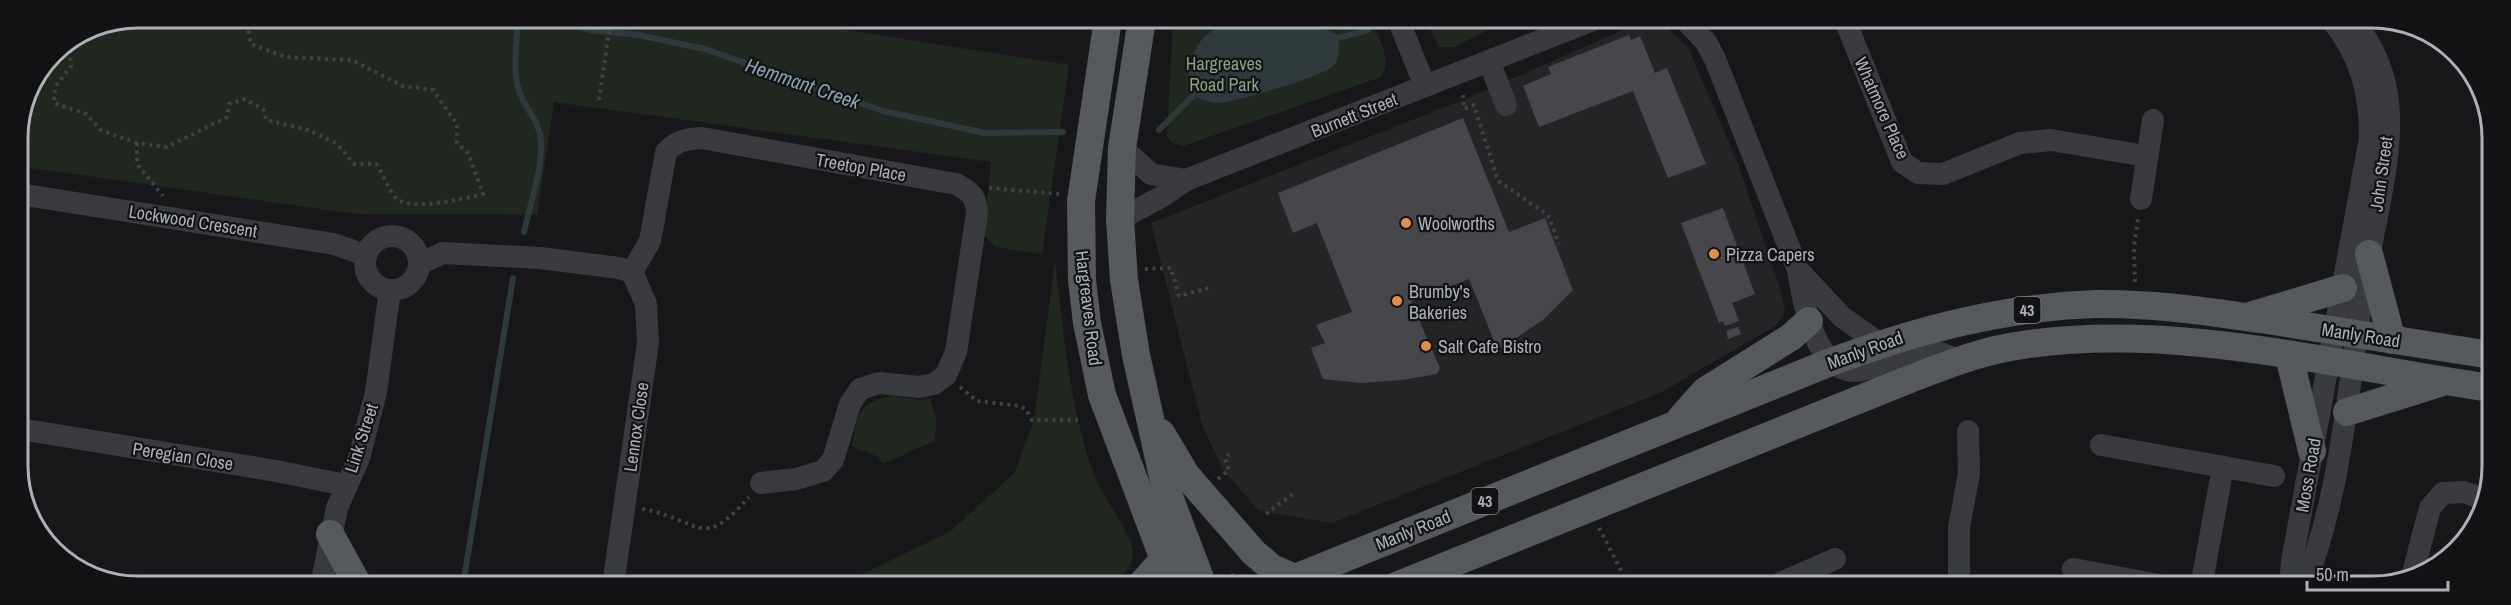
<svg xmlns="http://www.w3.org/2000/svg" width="2511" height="605" viewBox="0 0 2511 605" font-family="'Archivo Narrow',sans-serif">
<rect width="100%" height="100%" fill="#18181a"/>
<polygon fill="#242527" points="1637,24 1667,28 1688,47 1737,161 1781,291 1785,311 1777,325 1662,392 1332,523 1259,511 1224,471 1203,428 1151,223 1470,97"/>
<g fill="#212820">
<polygon points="138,18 778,19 1069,65 1042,254 996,247 984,236 991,162 554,102 537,215 357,214 18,166 18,131 27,92 53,53 92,27"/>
<path d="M1173,19H1371C1378,37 1393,60 1381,77L1183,146L1172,143L1167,137Z"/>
<polygon points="1425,19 1510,19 1454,47 1439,47"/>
<path d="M1055,261C1064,334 1069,406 1095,477C1103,500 1132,531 1133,554C1133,569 1118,578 1108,586L840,585L951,531L1015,472L1034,420Z"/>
<path d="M892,396L921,400L930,398L937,423L934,441L883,464L876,456L852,446C857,414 859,402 892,396Z"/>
</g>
<path fill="#2f3a3d" d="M1234,19C1271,19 1305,18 1338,35C1339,45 1341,59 1333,66C1322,77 1235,102 1218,103C1206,103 1197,97 1188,91C1190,51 1195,36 1234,19Z"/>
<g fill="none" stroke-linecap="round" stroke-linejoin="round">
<g stroke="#2f3a3d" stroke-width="6">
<path d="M518,18C517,43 511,73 521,96C529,113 540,123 541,142C542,172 530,204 524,232"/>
<polyline points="544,18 591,30 638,35 705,49 883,111 985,133 1063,132"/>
<polyline points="1331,40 1368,30"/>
<polyline points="1159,130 1199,90"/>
<polyline points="463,585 513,278"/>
</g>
</g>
<g fill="#45474a">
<polygon points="1629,35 1631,40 1640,36 1655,73 1667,68 1706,164 1668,178 1633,91 1539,127 1523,86 1551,74 1548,67"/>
<polygon points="1463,118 1509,232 1545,218 1573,290 1544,319 1502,348 1496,346 1469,279 1411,302 1440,368 1437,374 1402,380 1361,383 1323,379 1311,348 1325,343 1316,325 1352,312 1317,223 1293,233 1278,193"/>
<polygon points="1723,208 1755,294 1732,303 1739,321 1725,326 1723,321 1719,323 1681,223"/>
<polygon points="1738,327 1741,334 1728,339 1726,331"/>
</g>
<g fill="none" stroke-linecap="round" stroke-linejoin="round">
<g stroke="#404245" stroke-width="4" stroke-dasharray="3 4.5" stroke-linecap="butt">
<polyline points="878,22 878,19"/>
<path d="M62,47L70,52L71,66L55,87L54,103L86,114L102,131L137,143L167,147L227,117L229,104L244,99L263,109L266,120L308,130L336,143L354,164H376C384,174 387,187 395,197C408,213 465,198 483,194L468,153L457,143V124L433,90L403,86L352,60L285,57L251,44L246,19L243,18"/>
<polyline points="1463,95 1464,109 1474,105 1498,181 1548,215 1559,244"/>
<polyline points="599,100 611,18"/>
<polyline points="137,143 137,164 163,196"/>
<polyline points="989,188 1059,194"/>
<polyline points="1145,269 1171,268 1179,296 1208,288"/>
<polyline points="2135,282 2134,248 2138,218"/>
<polyline points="960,387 977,401 1020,406 1026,409 1032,420 1080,420"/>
<polyline points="1218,479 1229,470 1225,459 1229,454"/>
<path d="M642,509C702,519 700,553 749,497"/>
<polyline points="1266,514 1295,492"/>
<polyline points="1599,528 1629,586"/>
<polyline points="1224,578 1237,574 1239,580"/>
</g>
<g stroke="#393b3f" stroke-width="22">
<polyline points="1398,19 1425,86"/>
<path d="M1685,20L1706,42L1715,59L1798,270C1803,302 1816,380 1863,370C1884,366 1907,351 1929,351C1938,350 1951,358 1960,361"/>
<polyline points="1845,20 1902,162 1918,173 1943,174 2020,143 2051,140 2146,156"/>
<polyline points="1489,61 1506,105"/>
<polyline points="1122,148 1151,174 1186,180"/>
<polyline points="19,194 334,244 365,255"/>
<polyline points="2141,199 2153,120"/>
<polyline points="1120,219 1163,196 1186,180 1593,20"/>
<circle cx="392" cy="263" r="27"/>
<path d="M419,264L443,253L540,258L619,268L632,272L650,241L666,152C677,140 687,139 702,138L956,184C971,192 976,196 977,213L956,352L946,375L934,384L919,387L879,383L860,389L850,404L833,460L823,471L796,479L761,483"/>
<polyline points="1798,270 1842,317 1880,344"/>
<polyline points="20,429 276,471 345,485"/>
<polyline points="2101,445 2274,476"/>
<polyline points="2073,569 2170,587"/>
<polyline points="2413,573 2430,508 2443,493 2464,492 2485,500"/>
<polyline points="321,585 337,508 359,458 376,392 390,290"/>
<polyline points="613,585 648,343 646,304 632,272"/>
<polyline points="1774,586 1835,559"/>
<polyline points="1959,586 1959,528 1969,473 1968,431"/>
<polyline points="2201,587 2223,467"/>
<path d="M2290,587L2292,561L2370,138C2370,92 2361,57 2332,20"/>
<path d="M2304,587C2343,488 2348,382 2365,279C2374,222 2396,150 2387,94C2382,65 2371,43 2353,20"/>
</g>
<g stroke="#56595d" stroke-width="28">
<polyline points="1108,19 1081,201 1082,280 1087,323 1102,395 1174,586"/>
<polyline points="1142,19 1122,148 1120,219 1124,280 1136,355 1165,486 1203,586"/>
<polyline points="2369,254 2392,340"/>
<polyline points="2253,315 2343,288"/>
<polyline points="2289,356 2312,451"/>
<polyline points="2347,412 2440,383"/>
<polyline points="1681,418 1705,391 1791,337 1809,321"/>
<polyline points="1161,433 1186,475 1254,553 1272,568 1295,578"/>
<polyline points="330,534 358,585"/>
<polyline points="1140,586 1164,559"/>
<path d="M1275,586L1831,362C1917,330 2004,307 2096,304C2154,303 2209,312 2267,320C2341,331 2416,343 2491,355"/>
<path d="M1396,586L1910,379C1947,365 1983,350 2023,345C2177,322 2338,366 2491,388"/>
</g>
</g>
<g fill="#e28d48" stroke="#131315" stroke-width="2">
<circle cx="1406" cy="223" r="6"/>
<circle cx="1714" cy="254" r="6"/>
<circle cx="1397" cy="301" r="6"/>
<circle cx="1426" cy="346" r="6"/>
</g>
<g text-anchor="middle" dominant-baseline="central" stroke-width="4.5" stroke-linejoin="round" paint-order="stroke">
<g fill="#131315" stroke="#7e8287" stroke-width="1.5">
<rect x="2013.5" y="297" width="27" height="26" rx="4.5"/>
<rect x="1471.5" y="488" width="27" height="26" rx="4.5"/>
</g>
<g font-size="16" font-weight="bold" fill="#acb2b8">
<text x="2027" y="310">43</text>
<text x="1485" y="501">43</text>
</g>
<g font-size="18" fill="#89a284" stroke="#131315">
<text x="1224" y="63">Hargreaves<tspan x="1224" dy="21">Road Park</tspan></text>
</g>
<g font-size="18" fill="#acb2b8" stroke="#131315">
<text transform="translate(1882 108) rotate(66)">Whatmore Place</text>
<text transform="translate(1354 115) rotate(-22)">Burnett Street</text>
<text transform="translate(861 167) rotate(10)">Treetop Place</text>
<text transform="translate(2381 174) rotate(-82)">John Street</text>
<text transform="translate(193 221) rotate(9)">Lockwood Crescent</text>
<text transform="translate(1089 308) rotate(83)">Hargreaves Road</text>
<text transform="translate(2361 335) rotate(9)">Manly Road</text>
<text transform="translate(1865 350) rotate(-20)">Manly Road</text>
<text transform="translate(636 427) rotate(-82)">Lennox Close</text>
<text transform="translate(361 438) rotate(-72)">Link Street</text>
<text transform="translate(183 456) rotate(9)">Peregian Close</text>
<text transform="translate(2308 475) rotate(-80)">Moss Road</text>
<text transform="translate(1413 530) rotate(-22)">Manly Road</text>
</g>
<g font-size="18" fill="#acb2b8" stroke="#131315" text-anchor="start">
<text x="1418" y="223">Woolworths</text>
<text x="1726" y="254">Pizza Capers</text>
<text x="1409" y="291">Brumby's<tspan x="1409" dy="21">Bakeries</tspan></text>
<text x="1438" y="346">Salt Cafe Bistro</text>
</g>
<g font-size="20" font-style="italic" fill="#86a5b0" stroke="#131315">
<text transform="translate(803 83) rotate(19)">Hemmant Creek</text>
</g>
</g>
<path d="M0 0H2511V605H0ZM138 28H2372A110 110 0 0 1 2482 138V466A110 110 0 0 1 2372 576H138A110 110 0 0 1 28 466V138A110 110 0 0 1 138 28Z" fill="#131315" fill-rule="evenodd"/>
<path fill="none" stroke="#acb2b8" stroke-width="3" d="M138 28H2372A110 110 0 0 1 2482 138V466A110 110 0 0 1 2372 576H138A110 110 0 0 1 28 466V138A110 110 0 0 1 138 28Z"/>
<path d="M2307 581v9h141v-9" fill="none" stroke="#acb2b8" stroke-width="3"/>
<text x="2316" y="581" font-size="18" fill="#acb2b8" stroke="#131315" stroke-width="4.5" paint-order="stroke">50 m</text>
</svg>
